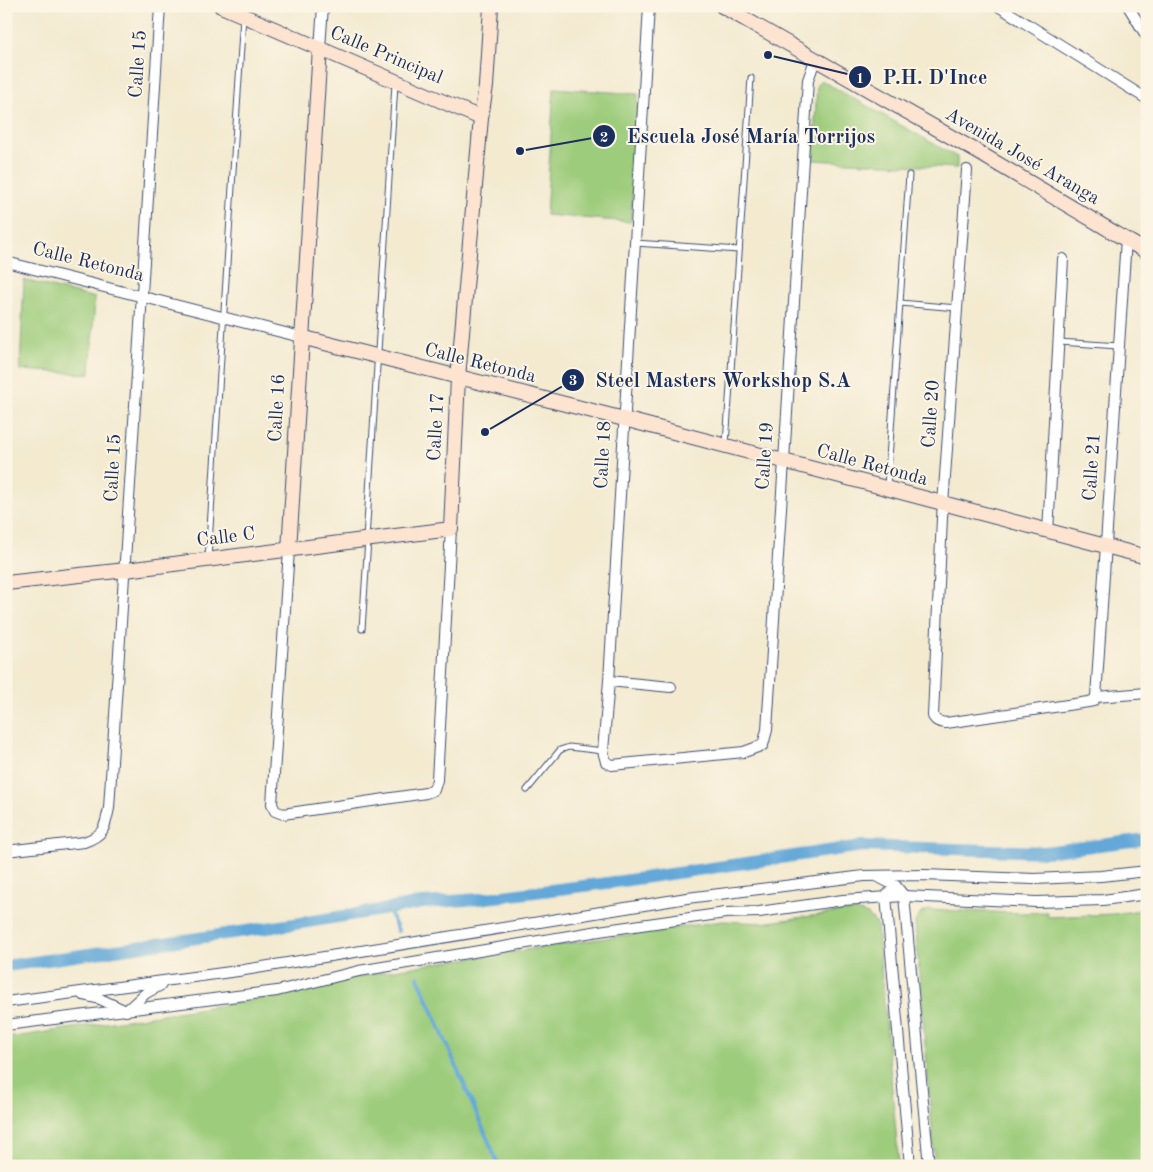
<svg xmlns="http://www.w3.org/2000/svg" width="1153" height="1172" viewBox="0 0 1153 1172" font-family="'Old Standard TT',serif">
<rect width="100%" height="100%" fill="#fcf5e5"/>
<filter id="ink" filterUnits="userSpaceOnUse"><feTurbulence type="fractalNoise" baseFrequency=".02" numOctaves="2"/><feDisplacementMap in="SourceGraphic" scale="10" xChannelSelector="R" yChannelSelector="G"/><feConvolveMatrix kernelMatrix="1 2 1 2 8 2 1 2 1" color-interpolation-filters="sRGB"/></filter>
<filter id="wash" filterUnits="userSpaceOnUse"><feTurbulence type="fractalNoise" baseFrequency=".0096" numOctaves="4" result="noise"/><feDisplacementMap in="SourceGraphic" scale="20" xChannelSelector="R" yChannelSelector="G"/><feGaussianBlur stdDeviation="1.12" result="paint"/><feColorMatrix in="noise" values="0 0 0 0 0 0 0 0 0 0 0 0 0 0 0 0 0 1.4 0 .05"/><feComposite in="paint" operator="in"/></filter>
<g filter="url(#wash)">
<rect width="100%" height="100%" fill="#f3ead0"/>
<g fill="#9dcc7b" stroke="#5c7e6c">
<polygon points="821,80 957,157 957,168 813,160 817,84"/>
<polygon points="554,88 638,94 631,222 546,215"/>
<polygon points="24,280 95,298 90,374 20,370"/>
<polygon points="1147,909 1147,1166 935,1166 915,922 921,913 929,910 1021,913 1047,912 1048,917 1114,914"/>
<polygon points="854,910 868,915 877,925 899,1166 6,1166 6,1037 15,1037 255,1000 314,984 430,964 674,928 723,921 762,923"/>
</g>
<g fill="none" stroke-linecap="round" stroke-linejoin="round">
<g stroke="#63a8d8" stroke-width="4">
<polyline points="388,908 398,931"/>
<polyline points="418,977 499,1166"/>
</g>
<polyline stroke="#63a8d8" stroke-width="12" points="6,966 301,923 423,903 479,899 615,882 862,846 1045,852 1147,839"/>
</g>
</g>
<g filter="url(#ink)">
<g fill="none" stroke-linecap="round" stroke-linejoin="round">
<g stroke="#3b4b6f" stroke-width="7">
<g id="lane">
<polyline points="635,243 739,250"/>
<polyline points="900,303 957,308"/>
<polyline points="1059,342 1119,346"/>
<polyline points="726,444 751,78"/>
<polyline points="887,487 909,175"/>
<polyline points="366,539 395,84"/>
<polyline points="208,559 243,16"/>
<polyline points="362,629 368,540"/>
<polyline points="527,790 560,750 569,747 603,751"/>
</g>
</g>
<g stroke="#3b4b6f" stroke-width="12">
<g id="street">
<polyline points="649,6 609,681 603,751 606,762 612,765 744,752 763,745 767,730 808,80 815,60"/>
<polyline points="998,6 1147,99"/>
<polyline points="1128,6 1147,37"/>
<polyline points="320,48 323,6"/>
<path d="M967,170L942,518L933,716C936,722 940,722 946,723L1088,702L1093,701L1096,697L1147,693"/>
<polyline points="6,262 301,337"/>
<polyline points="1048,532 1063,259"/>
<polyline points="289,550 272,804 275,811 283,814 426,793 434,790 437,780 451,529"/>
<polyline points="609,681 671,687"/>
<polyline points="1096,697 1126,239"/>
<path d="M6,851L84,842C104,835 105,828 109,808C128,541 142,273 160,6"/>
<polyline points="878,877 896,886 904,896 929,1166"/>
<polyline points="890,892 886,896 910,1166"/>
<polyline points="83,995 100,999 126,1011"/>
<polyline points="6,1002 238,971 687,898 864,876 924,875 1034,879 1101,876 1147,871"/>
<polyline points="126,1011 146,993 161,985"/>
<polyline points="6,1025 277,991 359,971 599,931 725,913 759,912 843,900 904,896 1036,902 1103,900 1147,894"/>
</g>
</g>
<g stroke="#3b4b6f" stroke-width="16">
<g id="secondary">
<polyline points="221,6 481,118"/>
<polyline points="722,6 976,151 1147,252"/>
<polyline points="301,337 624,419 1147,557"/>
<polyline points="289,550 320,48"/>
<polyline points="6,583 126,570 451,529 458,378 481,118 486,86 491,6"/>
</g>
</g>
<use href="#lane" stroke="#fff" stroke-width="5"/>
<use href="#street" stroke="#fff" stroke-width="10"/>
<use href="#secondary" stroke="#fde4d1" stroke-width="14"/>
</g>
</g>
<g text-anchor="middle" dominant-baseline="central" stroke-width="4" stroke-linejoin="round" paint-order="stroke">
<g font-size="19" fill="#1b2f5e" stroke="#fcf5e5">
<text transform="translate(386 56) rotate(23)">Calle Principal</text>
<text transform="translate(139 64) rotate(-86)">Calle 15</text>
<text transform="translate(1022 157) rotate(30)">Avenida José Aranga</text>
<text transform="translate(88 263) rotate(14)">Calle Retonda</text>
<text transform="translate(480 364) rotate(14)">Calle Retonda</text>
<text transform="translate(278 408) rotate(-87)">Calle 16</text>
<text transform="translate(932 414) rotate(-86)">Calle 20</text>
<text transform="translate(437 427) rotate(-87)">Calle 17</text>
<text transform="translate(604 455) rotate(-87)">Calle 18</text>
<text transform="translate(766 456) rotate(-86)">Calle 19</text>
<text transform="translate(872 466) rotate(15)">Calle Retonda</text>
<text transform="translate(1093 467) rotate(-86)">Calle 21</text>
<text transform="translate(114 468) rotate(-87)">Calle 15</text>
<text transform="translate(226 538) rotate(-7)">Calle C</text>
</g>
</g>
<path fill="none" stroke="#1b2f5e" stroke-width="2" d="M768 55L860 77M520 151L604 136M485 432L573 380"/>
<g fill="#1b2f5e" stroke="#fcf5e5" stroke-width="2">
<circle cx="768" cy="55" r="5"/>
<circle cx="520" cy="151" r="5"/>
<circle cx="485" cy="432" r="5"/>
<circle cx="860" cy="77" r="12"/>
<circle cx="604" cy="136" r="12"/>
<circle cx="573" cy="380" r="12"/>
</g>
<g font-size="15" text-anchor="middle" font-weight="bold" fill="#fff">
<text x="860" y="83">1</text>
<text x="604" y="142">2</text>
<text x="573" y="385">3</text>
</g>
<g font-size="20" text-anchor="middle" font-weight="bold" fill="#1b2f5e" stroke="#fcf5e5" stroke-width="4" stroke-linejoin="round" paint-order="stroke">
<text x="935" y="84">P.H. D'Ince</text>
<text x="751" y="143">Escuela José María Torrijos</text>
<text x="723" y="387">Steel Masters Workshop S.A</text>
</g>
<rect width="1153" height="1172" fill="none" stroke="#fcf5e5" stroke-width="25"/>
</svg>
